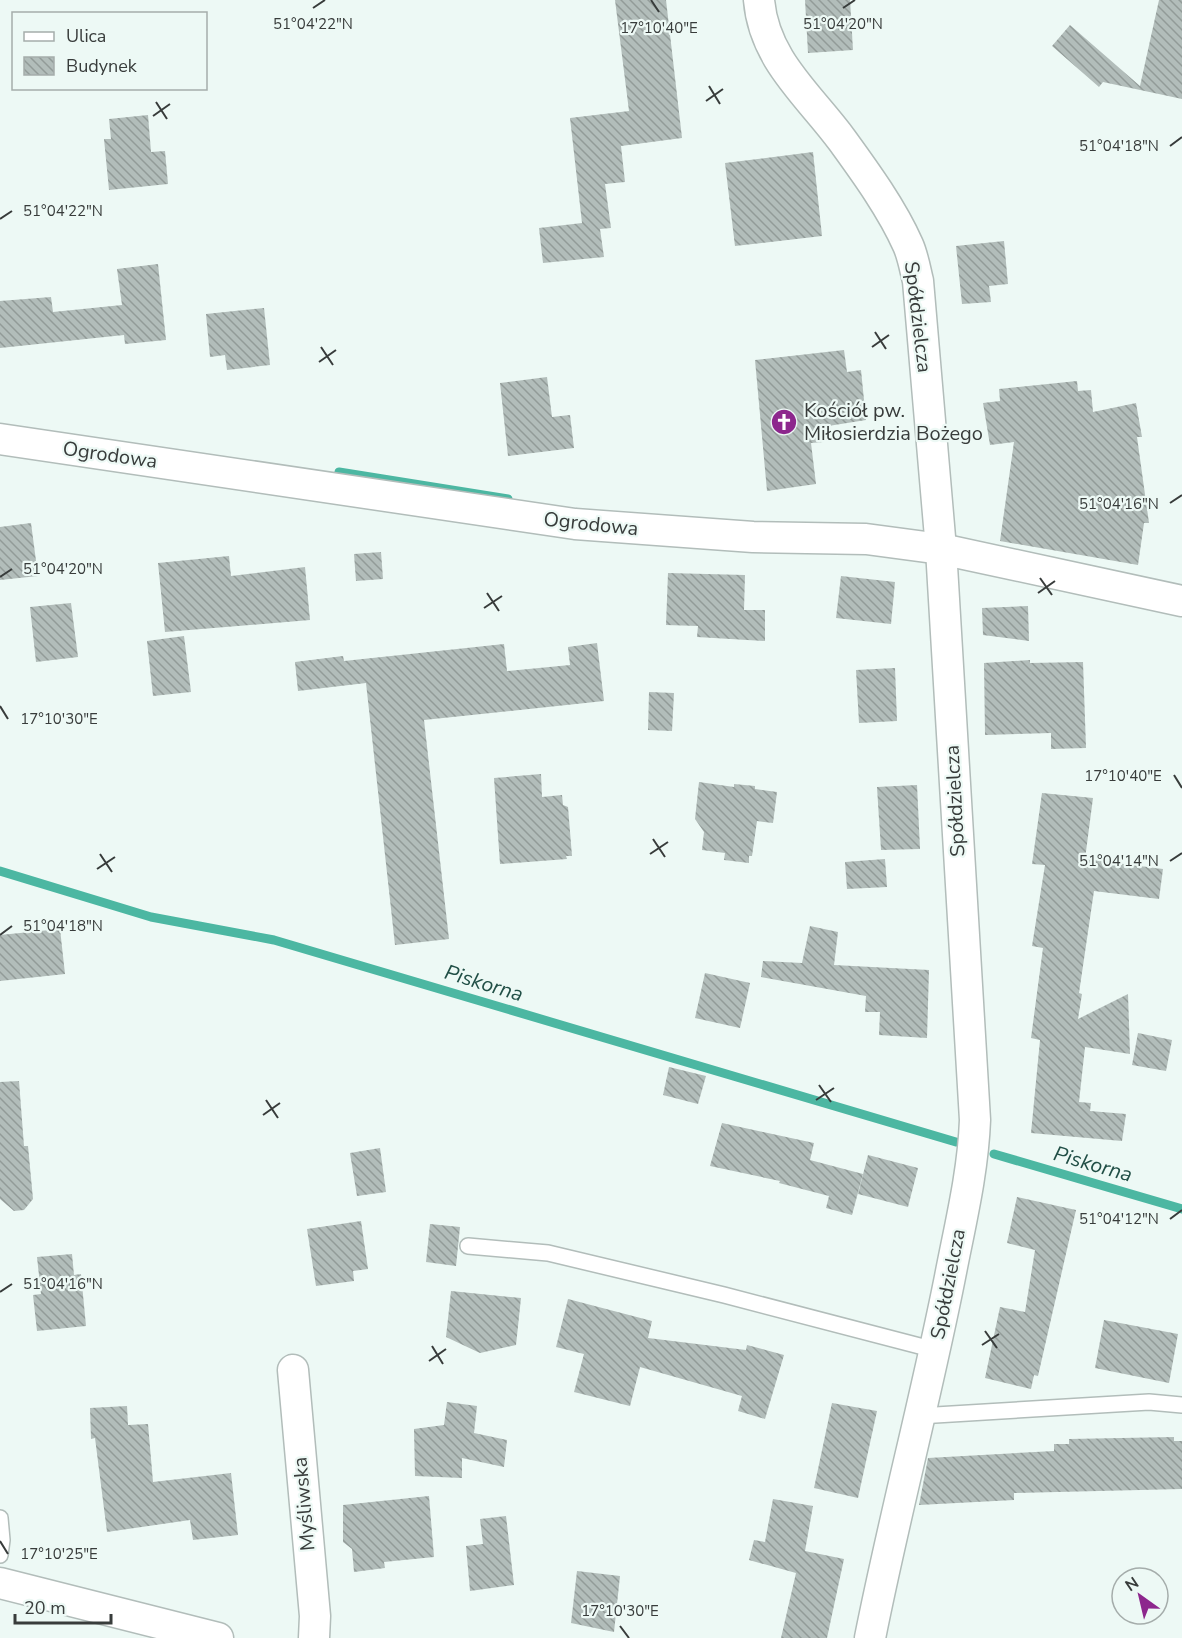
<svg xmlns="http://www.w3.org/2000/svg" width="1182" height="1638" viewBox="0 0 1182 1638" font-family="'Nunito Sans',sans-serif">
<defs>
<pattern id="building-back-hatch" width="6" height="6" patternUnits="userSpaceOnUse" patternTransform="scale(1.5)"><rect width="6" height="6" fill="#b2bdba"/><path d="M-1 5l2 2M0 0l6 6M5-1l2 2" fill="none" stroke="#929b98"/></pattern>
</defs>
<rect width="100%" height="100%" fill="#edf9f5"/>
<g fill="none" stroke-linecap="round" stroke-linejoin="round">
<g stroke="#4cb7a2" stroke-width="9">
<polyline points="339,472 508,499"/>
<polyline points="0,871 151,917 274,940 956,1142"/>
<polyline points="994,1154 1182,1209"/>
</g>
</g>
<g fill="url(#building-back-hatch)">
<polygon points="615,0 666,0 682,138 621,146 625,182 605,184 611,228 600,229 604,257 543,263 539,228 582,223 570,118 629,111"/>
<polygon points="805,0 850,0 853,50 808,53"/>
<polygon points="1159,0 1182,0 1182,99 1103,82 1099,87 1052,46 1070,25 1140,86"/>
<polygon points="148,115 151,152 165,151 168,184 109,190 104,139 111,139 109,119"/>
<polygon points="813,152 822,236 735,246 725,163"/>
<polygon points="1004,241 1008,284 989,286 991,302 962,304 956,246"/>
<polygon points="158,264 166,340 125,344 124,335 0,348 0,301 51,297 53,312 122,305 117,269"/>
<polygon points="264,308 270,365 227,370 225,355 210,357 206,314"/>
<polygon points="844,350 847,372 861,370 866,420 822,427 823,442 811,443 816,484 767,491 755,360"/>
<polygon points="547,377 552,417 570,415 574,448 508,456 500,383"/>
<polygon points="1077,381 1078,391 1091,390 1093,412 1136,403 1142,437 1137,437 1149,523 1144,523 1138,565 1000,541 1014,442 990,445 983,403 1000,401 999,389"/>
<polygon points="31,523 38,576 0,580 0,527"/>
<polygon points="381,552 383,579 356,581 354,554"/>
<polygon points="229,556 231,576 305,567 310,620 165,632 158,563"/>
<polygon points="668,573 745,575 744,610 765,610 765,641 697,637 698,626 666,625"/>
<polygon points="841,576 895,582 891,624 836,618"/>
<polygon points="71,603 78,657 36,662 30,607"/>
<polygon points="1028,606 1029,641 983,635 982,608"/>
<polygon points="184,636 191,692 153,696 147,641"/>
<polygon points="597,643 604,701 424,720 449,939 395,945 366,683 298,691 295,662 343,656 344,661 504,644 507,671 570,665 568,647"/>
<polygon points="1030,660 1030,663 1083,662 1086,748 1051,749 1051,733 985,735 984,663"/>
<polygon points="895,668 897,721 859,723 856,670"/>
<polygon points="649,692 674,693 672,731 648,730"/>
<polygon points="541,774 542,797 562,795 563,805 568,807 572,856 566,856 567,859 500,864 494,778"/>
<polygon points="699,782 734,787 734,784 755,786 755,789 777,792 773,823 757,821 752,856 749,856 749,863 724,860 725,853 702,850 704,832 695,819"/>
<polygon points="917,785 920,849 881,850 877,787"/>
<polygon points="1042,793 1093,798 1085,859 1163,869 1159,899 1094,891 1079,993 1082,994 1078,1019 1128,994 1130,1054 1085,1047 1079,1102 1091,1103 1090,1111 1126,1114 1122,1141 1031,1133 1040,1040 1031,1038 1043,948 1032,946 1045,865 1032,864"/>
<polygon points="885,859 887,887 847,889 845,862"/>
<polygon points="810,926 838,932 834,965 929,970 927,1038 879,1035 880,1012 865,1012 866,996 761,977 763,961 802,963"/>
<polygon points="60,929 65,974 0,981 0,935"/>
<polygon points="705,973 750,983 740,1028 695,1018"/>
<polygon points="1138,1033 1172,1040 1166,1071 1132,1065"/>
<polygon points="669,1067 706,1076 698,1104 663,1095"/>
<polygon points="19,1081 24,1146 28,1146 33,1199 24,1210 14,1211 0,1199 0,1082"/>
<polygon points="722,1123 814,1143 810,1160 863,1174 852,1215 826,1208 829,1196 779,1183 780,1181 710,1166"/>
<polygon points="380,1148 386,1192 357,1196 350,1153"/>
<polygon points="868,1155 918,1168 908,1207 858,1194"/>
<polygon points="1017,1197 1076,1210 1038,1376 1034,1375 1031,1389 985,1378 1000,1307 1025,1312 1035,1250 1007,1243"/>
<polygon points="361,1221 368,1269 353,1271 354,1281 316,1286 307,1229"/>
<polygon points="430,1224 460,1227 456,1266 426,1262"/>
<polygon points="72,1254 74,1275 81,1274 86,1326 37,1331 33,1295 41,1294 37,1257"/>
<polygon points="451,1291 521,1298 516,1345 480,1353 446,1337"/>
<polygon points="568,1299 652,1321 648,1338 746,1350 747,1345 784,1355 765,1419 738,1411 742,1396 640,1367 630,1406 574,1392 584,1354 556,1347"/>
<polygon points="1104,1320 1178,1334 1169,1383 1095,1368"/>
<polygon points="447,1402 477,1406 474,1433 507,1440 504,1467 462,1458 462,1478 415,1476 414,1429 444,1425"/>
<polygon points="832,1403 877,1411 858,1498 814,1488"/>
<polygon points="127,1406 128,1425 148,1424 153,1482 231,1473 238,1535 193,1540 190,1520 107,1532 95,1438 91,1439 90,1408"/>
<polygon points="1174,1437 1174,1441 1182,1441 1182,1489 1014,1493 1014,1500 919,1505 928,1458 1054,1451 1054,1444 1069,1444 1069,1439"/>
<polygon points="429,1496 434,1557 384,1562 385,1568 354,1572 352,1549 343,1542 343,1505"/>
<polygon points="773,1499 813,1506 805,1551 844,1559 827,1638 781,1638 796,1573 749,1560 754,1540 765,1542"/>
<polygon points="506,1516 514,1585 470,1591 466,1546 483,1544 480,1519"/>
<polygon points="577,1571 620,1576 614,1632 571,1623"/>
</g>
<g fill="none" stroke-linecap="round" stroke-linejoin="round">
<g stroke="#b2bdba" stroke-width="18">
<g id="lane">
<polyline points="468,1246 548,1253 724,1295 935,1350"/>
<polyline points="919,1416 1149,1402 1182,1405"/>
<polyline points="0,1518 2,1540 0,1555"/>
</g>
</g>
<g stroke="#b2bdba" stroke-width="33">
<g id="street">
<path d="M759,0C764,60 809,95 842,140C866,173 892,209 908,245C913,256 915,269 918,281L941,549L975,1120C973,1173 960,1225 950,1277C926,1398 894,1517 870,1638"/>
<polyline points="0,439 575,524 753,537 866,539 941,549 1182,601"/>
<polyline points="293,1370 315,1616 314,1638"/>
<polyline points="0,1583 218,1638"/>
</g>
</g>
<use href="#lane" stroke="#fff" stroke-width="15"/>
<use href="#street" stroke="#fff" stroke-width="30"/>
</g>
<path fill="none" stroke="#383c3b" stroke-width="2" d="M651,0L659,12M313,8L325,0M843,8L855,0M709,86L720,104M706,101L723,89M156,102L167,119M153,116L170,104M1170,146L1182,137M0,219L12,211M875,332L886,349M321,347L333,365M872,347L889,335M319,362L336,350M1170,503L1182,495M0,577L12,569M1040,578L1052,595M487,593L499,611M1038,593L1055,581M484,608L502,596M0,706L8,719M1174,775L1182,788M653,839L665,857M100,854L112,872M650,854L668,842M1170,861L1182,853M97,869L115,857M0,935L12,926M819,1085L831,1102M266,1100L278,1118M816,1100L834,1088M263,1115L280,1103M1170,1219L1182,1210M0,1292L12,1284M985,1331L997,1348M982,1345L999,1334M432,1346L443,1364M429,1361L446,1349M0,1541L8,1554M620,1626L629,1638"/>
<defs>
<g id="church-disc" transform="scale(1.35)"><circle r="9.5" fill="#8d278d" stroke="#edf9f5"/><path d="M-1.2-6h2.4v3.5h3.3v2.4h-3.3V6h-2.4V-.1h-3.3v-2.4h3.3Z" fill="#fff"/></g>
</defs>
<g fill-rule="evenodd">
<use href="#church-disc" x="784" y="422"/>
</g>
<g text-anchor="middle" dominant-baseline="central" stroke-width="4.5" stroke-linejoin="round" paint-order="stroke">
<g font-size="20" fill="#383c3b" stroke="#edf9f5">
<text transform="translate(918 317) rotate(83)">Spółdzielcza</text>
<text transform="translate(110 455) rotate(8)">Ogrodowa</text>
<text transform="translate(591 524) rotate(6)">Ogrodowa</text>
<text transform="translate(955 801) rotate(-93)">Spółdzielcza</text>
<text transform="translate(948 1284) rotate(-79)">Spółdzielcza</text>
<text transform="translate(304 1504) rotate(-95)">Myśliwska</text>
</g>
<g font-size="20" fill="#383c3b" stroke="#edf9f5" text-anchor="start">
<text x="804" y="410">Kościół pw.<tspan x="804" dy="23">Miłosierdzia Bożego</tspan></text>
</g>
<g font-size="21" font-style="italic" fill="#214f46" stroke="#edf9f5">
<text transform="translate(484 983) rotate(17)">Piskorna</text>
<text transform="translate(1093 1164) rotate(16)">Piskorna</text>
</g>
</g>
<g font-size="15" text-anchor="middle" fill="#383c3b" stroke="#edf9f5" stroke-width="4.5" stroke-linejoin="round" paint-order="stroke">
<text x="313" y="29">51°04'22"N</text>
<text x="843" y="29">51°04'20"N</text>
<text x="659" y="33">17°10'40"E</text>
<text x="1119" y="151">51°04'18"N</text>
<text x="63" y="216">51°04'22"N</text>
<text x="1119" y="509">51°04'16"N</text>
<text x="63" y="574">51°04'20"N</text>
<text x="59" y="724">17°10'30"E</text>
<text x="1123" y="781">17°10'40"E</text>
<text x="1119" y="866">51°04'14"N</text>
<text x="63" y="931">51°04'18"N</text>
<text x="1119" y="1224">51°04'12"N</text>
<text x="63" y="1289">51°04'16"N</text>
<text x="59" y="1559">17°10'25"E</text>
<text x="620" y="1616">17°10'30"E</text>
</g>
<rect x="12" y="12" width="195" height="78" fill="#edf9f5" stroke="#a5adab" stroke-width="1.5"/>
<rect x="24" y="32" width="30" height="9" fill="#ffffff" stroke="#a5adab" stroke-width="1.5"/>
<text x="66" y="42" font-size="18" fill="#383c3b">Ulica</text>
<rect x="24" y="57" width="30" height="18" fill="url(#building-back-hatch)" stroke="#a5adab" stroke-width="1.5"/>
<text x="66" y="72" font-size="18" fill="#383c3b">Budynek</text>
<g transform="translate(1140 1596) rotate(326)"><circle r="28" fill="#edf9f5" stroke="#a5adab" stroke-width="1.5"/>
<path d="M0-4.5L10 22L0 15L-10 22Z" fill="#8d278d"/>
<text y="-9" font-size="16" font-weight="bold" text-anchor="middle" fill="#383c3b">N</text>
</g>
<path d="M15 1614v9h96v-9" fill="none" stroke="#383c3b" stroke-width="3"/>
<text x="24" y="1614" font-size="18" fill="#383c3b" stroke="#edf9f5" stroke-width="4.5" paint-order="stroke">20 m</text>
</svg>
